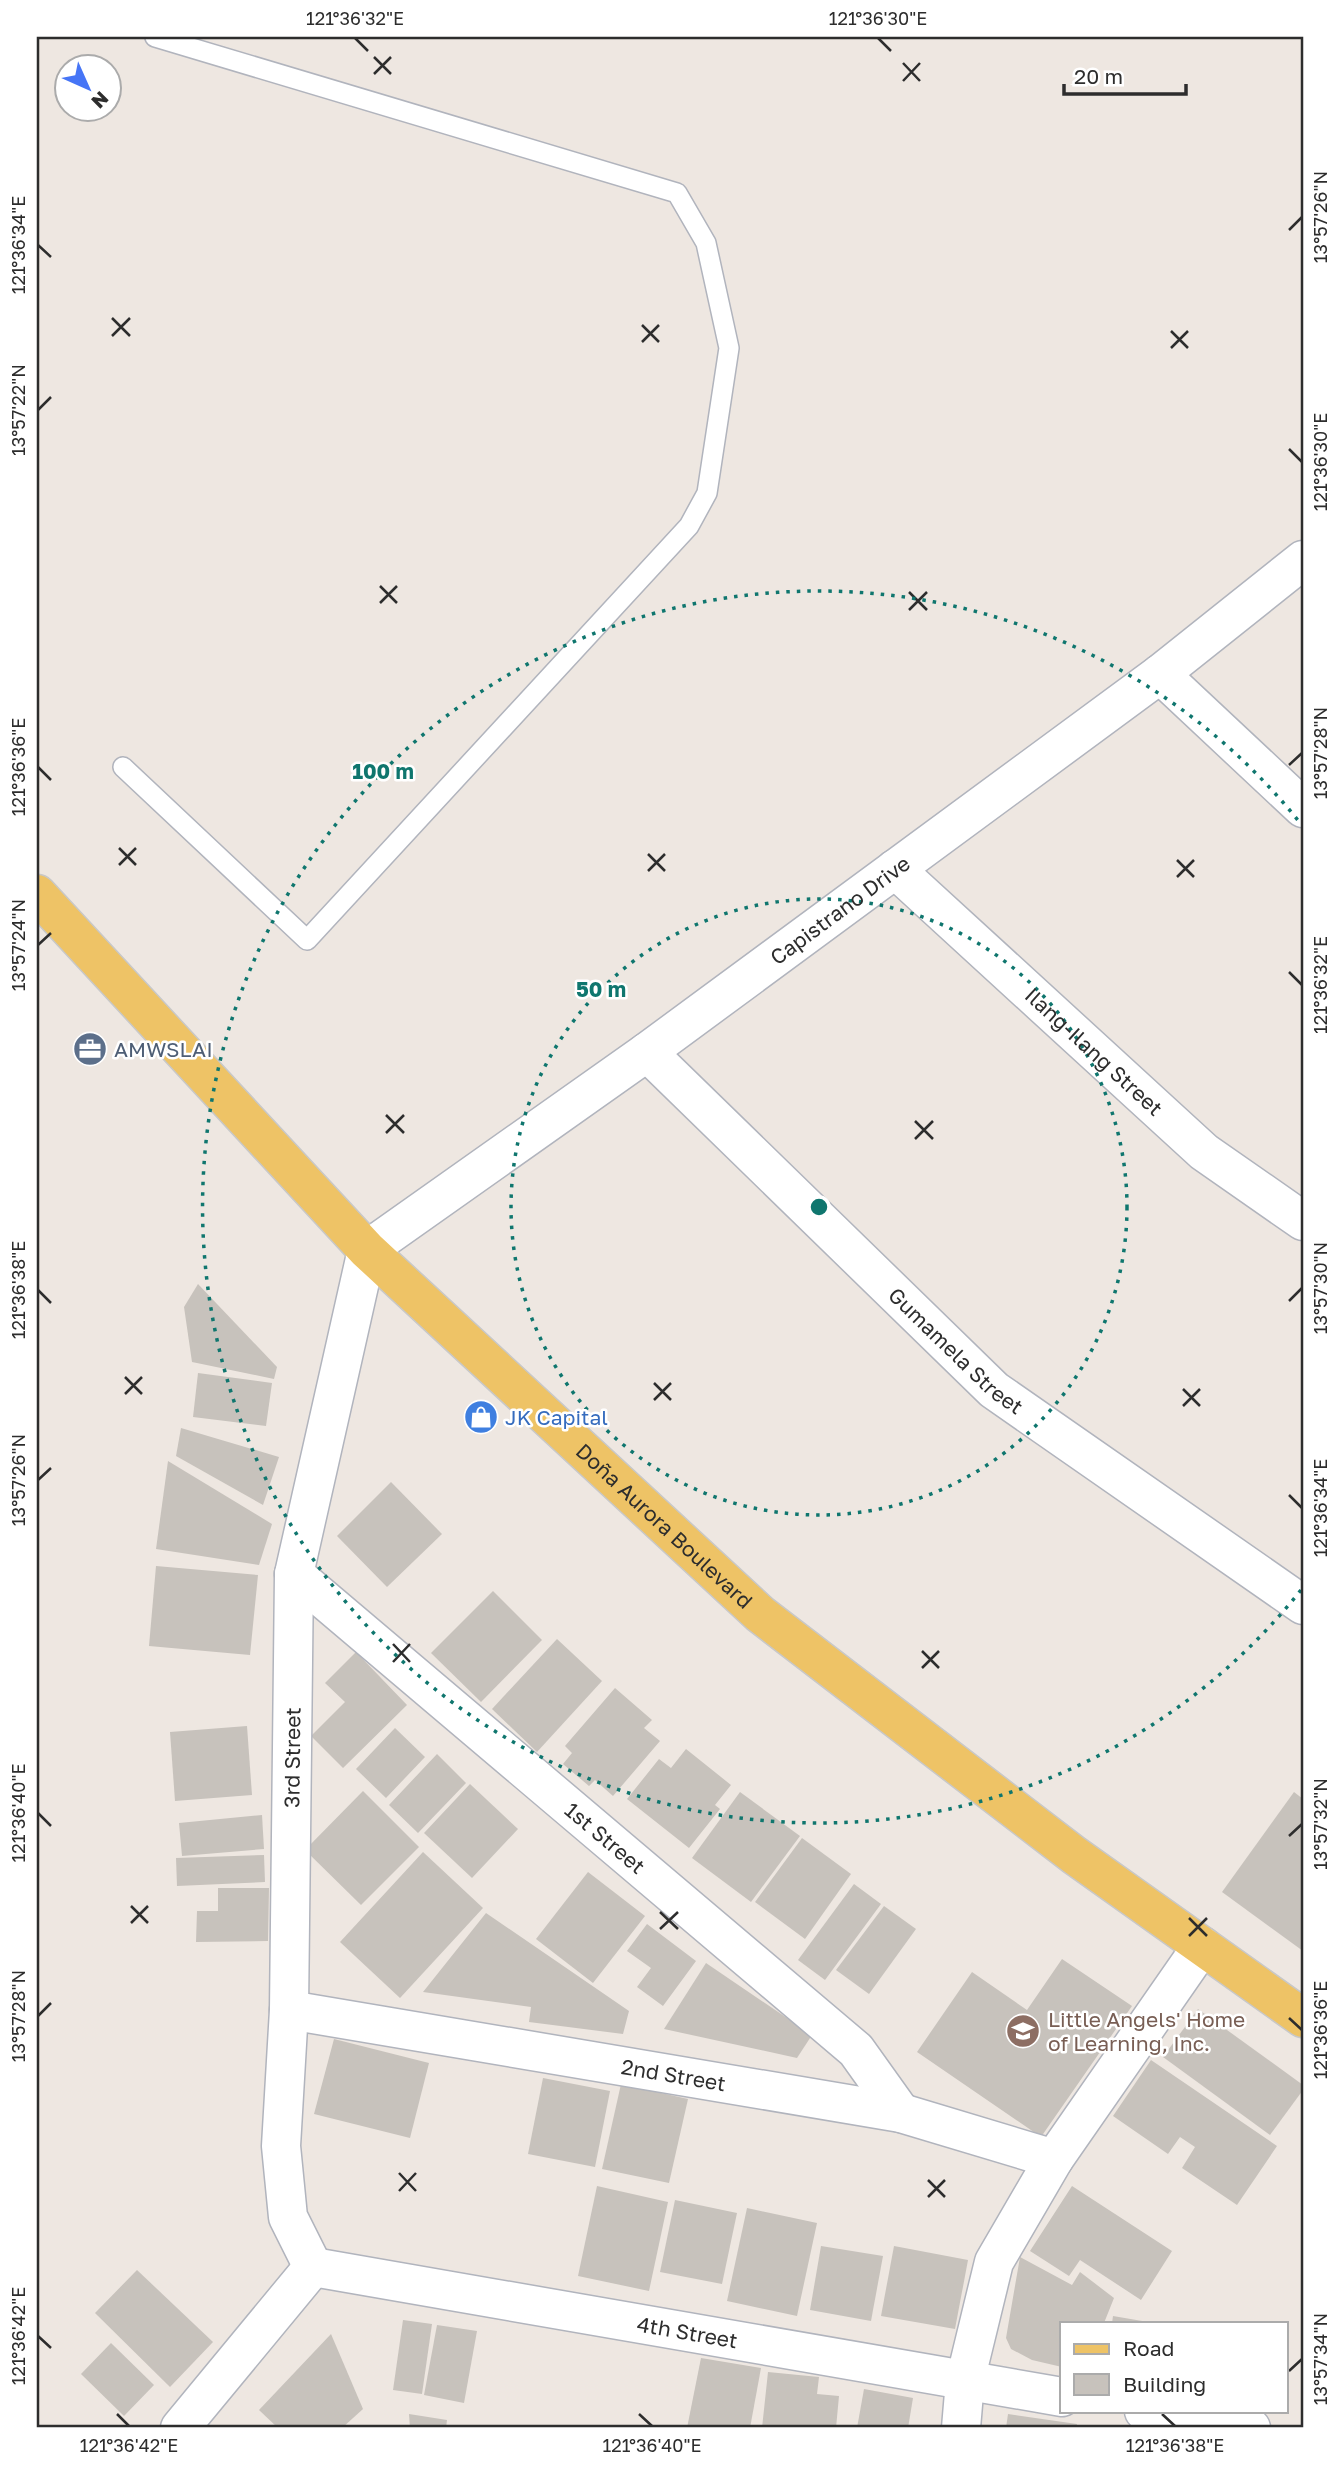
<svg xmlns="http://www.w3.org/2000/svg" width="1340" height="2465" viewBox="0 0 1340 2465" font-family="'Golos Text',sans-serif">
<rect width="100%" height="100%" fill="#eee7e1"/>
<g fill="#c7c2bc">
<polygon points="198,1284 277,1367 274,1379 192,1362 184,1307"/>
<polygon points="198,1373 272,1383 266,1426 193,1417"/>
<polygon points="181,1428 279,1457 263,1505 176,1456"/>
<polygon points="168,1461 272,1524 259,1565 156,1549"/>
<polygon points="391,1482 442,1534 387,1587 337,1536"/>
<polygon points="156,1566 258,1575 250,1655 149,1646"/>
<polygon points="493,1591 542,1640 481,1702 431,1653"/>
<polygon points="557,1639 602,1681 537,1752 492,1709"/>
<polygon points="356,1652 407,1705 343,1768 311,1736 345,1702 325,1683"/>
<polygon points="615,1688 652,1720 644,1728 660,1741 613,1796 595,1780 589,1786 563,1764 572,1753 565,1746"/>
<polygon points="247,1726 252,1795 175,1801 170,1732"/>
<polygon points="395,1728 425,1757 386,1798 356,1769"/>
<polygon points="686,1749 731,1785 715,1805 720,1809 689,1848 627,1799 659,1759 671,1768"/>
<polygon points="437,1754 466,1783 418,1833 389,1805"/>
<polygon points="470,1784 518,1829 472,1878 424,1833"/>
<polygon points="363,1791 419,1847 361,1905 305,1850"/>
<polygon points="740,1792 800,1836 751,1902 692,1858"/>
<polygon points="1294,1792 1303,1799 1303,1951 1222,1892"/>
<polygon points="262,1815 264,1849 182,1856 179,1823"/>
<polygon points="802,1838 851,1874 805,1939 755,1902"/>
<polygon points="423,1852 483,1908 400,1998 340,1942"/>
<polygon points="264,1855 265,1882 177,1886 176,1858"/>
<polygon points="588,1872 645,1916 593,1983 536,1939"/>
<polygon points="854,1884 881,1904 825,1980 798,1960"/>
<polygon points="218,1888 269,1888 268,1941 196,1942 197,1911 218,1911"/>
<polygon points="884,1906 916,1929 869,1994 836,1970"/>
<polygon points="486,1913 629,2011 623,2034 529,2022 531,2007 423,1992"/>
<polygon points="647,1924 696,1961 663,2006 637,1987 651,1968 627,1951"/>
<polygon points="1062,1959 1132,2006 1041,2137 917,2052 972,1972 1027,2010"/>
<polygon points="706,1963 812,2035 797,2058 664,2029"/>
<polygon points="1198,2009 1303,2085 1303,2090 1270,2135 1163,2057"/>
<polygon points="334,2039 429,2063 410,2138 314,2114"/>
<polygon points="1151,2060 1277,2146 1237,2205 1182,2168 1195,2147 1180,2137 1168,2154 1113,2116"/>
<polygon points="543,2078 610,2091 595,2167 528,2154"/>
<polygon points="621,2084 688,2099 669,2183 602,2169"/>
<polygon points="597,2186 668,2202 649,2291 578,2276"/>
<polygon points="1072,2186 1172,2251 1141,2300 1080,2260 1069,2276 1030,2251"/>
<polygon points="675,2200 737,2213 722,2284 660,2272"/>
<polygon points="747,2208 817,2223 797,2316 727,2301"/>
<polygon points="821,2246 883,2256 871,2321 810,2310"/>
<polygon points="894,2246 968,2260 955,2329 881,2316"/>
<polygon points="1020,2257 1072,2285 1080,2272 1114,2298 1104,2323 1062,2323 1062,2367 1032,2360 1011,2349 1006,2338"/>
<polygon points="137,2270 213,2342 170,2387 95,2313"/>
<polygon points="1113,2316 1148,2322 1148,2323 1112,2323"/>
<polygon points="403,2320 432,2324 422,2394 393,2390"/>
<polygon points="437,2325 477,2331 464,2403 424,2395"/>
<polygon points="331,2334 363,2409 342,2428 278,2428 259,2410"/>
<polygon points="111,2343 154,2385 124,2416 81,2374"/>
<polygon points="701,2358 761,2368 750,2428 687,2428"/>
<polygon points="768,2372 819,2377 817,2394 839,2396 836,2428 762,2428"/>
<polygon points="864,2389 913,2398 908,2428 857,2428"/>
<polygon points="409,2414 447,2420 446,2428 410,2428"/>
<polygon points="1008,2414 1077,2424 1076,2428 1006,2428"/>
</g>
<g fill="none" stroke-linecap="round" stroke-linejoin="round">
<g stroke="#b1b4bd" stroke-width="22">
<polyline id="service" points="123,767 307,940 689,526 707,493 729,348 706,243 677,193 155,37"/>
</g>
<g stroke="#b1b4bd" stroke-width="41">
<g id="minor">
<polyline points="1160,674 1303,808"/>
<path id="s1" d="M895,869L1204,1152L1303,1221"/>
<path id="s2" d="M647,1052L994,1390L1303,1605"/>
<path id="s3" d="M294,1574L856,2050L901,2113"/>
<path id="s4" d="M289,2010L901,2113L1054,2159"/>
<path id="s5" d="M313,2267L288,2217L281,2146L289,2010L294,1574L367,1250L647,1052L1160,674L1303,560"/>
<path id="s6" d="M313,2267L1062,2397"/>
<polyline points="1144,2411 1251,2428"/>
<polyline points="180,2428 313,2267"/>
<polyline points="961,2428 965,2381 994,2262 1054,2159 1202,1946"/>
</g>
</g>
<g stroke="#c8c8c8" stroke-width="41">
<g id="primary">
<path id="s7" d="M37,894L367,1250L760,1614L1074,1855L1303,2018"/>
</g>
</g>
<use href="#service" stroke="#fff" stroke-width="19"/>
<use href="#minor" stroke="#fff" stroke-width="38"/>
<use href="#primary" stroke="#eec366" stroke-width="38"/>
</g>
<path fill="none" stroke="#2d2d2d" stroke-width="2.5" d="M355,38L368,51M878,38L891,51M374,57L391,74M903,63L920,81M374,74L391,57M903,81L920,63M1289,230L1302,217M38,245L51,257M112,318L130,336M642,325L659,342M1171,331L1188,348M112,336L130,318M642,342L659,325M1171,348L1188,331M38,410L51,397M1289,449L1302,462M380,586L397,603M909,592L927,610M380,603L397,586M909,610L927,592M1289,765L1302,753M38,767L51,780M119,848L136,865M648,854L665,871M1177,860L1194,877M119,865L136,848M648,871L665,854M1177,877L1194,860M38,945L51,933M1289,972L1302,985M386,1115L404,1133M915,1121L933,1139M386,1133L404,1115M915,1139L933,1121M38,1290L51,1303M1289,1301L1302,1288M125,1377L142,1394M654,1383L671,1400M1183,1389L1200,1406M125,1394L142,1377M654,1400L671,1383M1183,1406L1200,1389M38,1480L51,1468M1289,1495L1302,1508M393,1644L410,1662M922,1651L939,1668M393,1662L410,1644M922,1668L939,1651M38,1813L51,1826M1289,1836L1302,1824M131,1906L148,1923M660,1912L678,1929M1189,1918L1207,1936M131,1923L148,1906M660,1929L678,1912M1189,1936L1207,1918M38,2016L51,2003M1289,2018L1302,2030M399,2173L416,2191M928,2180L945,2197M399,2191L416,2173M928,2197L945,2180M38,2336L51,2348M1289,2371L1302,2359M117,2414L129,2426M639,2414L652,2426M1162,2414L1175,2426"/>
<g fill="none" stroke="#0f766e" stroke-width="3.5" stroke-dasharray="3.5 7">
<circle cx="819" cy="1207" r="308"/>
<path d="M1301 1590A616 616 0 1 1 1301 824"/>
</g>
<defs>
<g id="office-disc" transform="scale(1.75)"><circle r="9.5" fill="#5c6f8a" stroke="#fff"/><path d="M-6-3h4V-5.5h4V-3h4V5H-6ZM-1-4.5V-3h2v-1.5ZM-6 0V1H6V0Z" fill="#fff"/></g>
<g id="shop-disc" transform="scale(1.75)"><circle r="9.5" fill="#3f7fe0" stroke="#fff"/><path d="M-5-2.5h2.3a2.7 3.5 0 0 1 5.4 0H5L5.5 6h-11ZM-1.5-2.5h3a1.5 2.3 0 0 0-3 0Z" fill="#fff"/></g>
<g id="school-disc" transform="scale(1.75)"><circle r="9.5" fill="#8d6e63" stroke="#fff"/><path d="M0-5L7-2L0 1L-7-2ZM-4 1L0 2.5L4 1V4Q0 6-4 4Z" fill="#fff"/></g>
</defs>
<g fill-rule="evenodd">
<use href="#office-disc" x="90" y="1049"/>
<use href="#shop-disc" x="481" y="1417"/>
<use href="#school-disc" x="1023" y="2031"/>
</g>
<g text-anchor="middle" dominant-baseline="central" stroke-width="5" stroke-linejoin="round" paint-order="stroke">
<g font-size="21" fill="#2d2d2d" stroke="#fff">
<text stroke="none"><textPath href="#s5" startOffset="1614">Capistrano Drive</textPath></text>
<text stroke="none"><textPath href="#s1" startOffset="270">Ilang-Ilang Street</textPath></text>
<text stroke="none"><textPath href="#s2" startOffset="430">Gumamela Street</textPath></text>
<text stroke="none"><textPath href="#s7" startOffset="891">Doña Aurora Boulevard</textPath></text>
<text stroke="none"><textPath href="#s5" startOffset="516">3rd Street</textPath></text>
<text stroke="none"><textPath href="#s3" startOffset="408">1st Street</textPath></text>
<text stroke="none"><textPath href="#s4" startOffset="390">2nd Street</textPath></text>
<text stroke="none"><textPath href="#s6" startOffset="380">4th Street</textPath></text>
</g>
<g font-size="21" fill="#4e5e75" stroke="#fff" text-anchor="start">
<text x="114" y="1049">AMWSLAI</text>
</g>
<g font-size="21" fill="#366cbe" stroke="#fff" text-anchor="start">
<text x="505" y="1417">JK Capital</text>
</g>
<g font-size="21" fill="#785e54" stroke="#fff" text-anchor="start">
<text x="1048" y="2019">Little Angels' Home<tspan x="1048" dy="24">of Learning, Inc.</tspan></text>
</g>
</g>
<circle cx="819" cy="1207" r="10" fill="#0f766e" stroke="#fff" stroke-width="3.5"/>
<g font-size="21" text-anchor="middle" font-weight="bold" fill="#0f766e" stroke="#fff" stroke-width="5" stroke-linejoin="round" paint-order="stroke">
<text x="383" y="779">100 m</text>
<text x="601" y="997">50 m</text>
</g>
<rect width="1340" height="2465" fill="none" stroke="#ffffff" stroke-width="77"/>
<rect x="1060" y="2322" width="228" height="91" fill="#ffffff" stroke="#ababab" stroke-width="2"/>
<rect x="1074" y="2344" width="35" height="10" fill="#eec366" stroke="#ababab" stroke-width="2"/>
<text x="1123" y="2356" font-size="21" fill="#2d2d2d">Road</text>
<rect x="1074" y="2374" width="35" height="21" fill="#c7c2bc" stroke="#ababab" stroke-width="2"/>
<text x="1123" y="2392" font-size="21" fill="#2d2d2d">Building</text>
<g transform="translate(88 88) rotate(135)"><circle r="33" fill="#ffffff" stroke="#ababab" stroke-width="2"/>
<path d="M0-5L12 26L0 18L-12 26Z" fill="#4675f6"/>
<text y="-10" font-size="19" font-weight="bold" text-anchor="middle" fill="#2d2d2d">N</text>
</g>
<path d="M1064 84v10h122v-10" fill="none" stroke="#2d2d2d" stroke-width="3.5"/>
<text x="1074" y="84" font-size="21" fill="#2d2d2d" stroke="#ffffff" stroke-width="5" paint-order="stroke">20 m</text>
<rect x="38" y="38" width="1264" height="2388" fill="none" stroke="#2d2d2d" stroke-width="2.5"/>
<g font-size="18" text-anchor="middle" fill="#2d2d2d">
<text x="355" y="25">121°36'32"E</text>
<text x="878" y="25">121°36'30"E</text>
<text transform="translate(1321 217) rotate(-90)" y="6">13°57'26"N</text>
<text transform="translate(19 245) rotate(-90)" y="6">121°36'34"E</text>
<text transform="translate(19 410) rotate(-90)" y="6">13°57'22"N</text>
<text transform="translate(1321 462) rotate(-90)" y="6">121°36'30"E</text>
<text transform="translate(1321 753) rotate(-90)" y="6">13°57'28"N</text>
<text transform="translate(19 767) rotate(-90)" y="6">121°36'36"E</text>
<text transform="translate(19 945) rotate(-90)" y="6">13°57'24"N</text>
<text transform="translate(1321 985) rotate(-90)" y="6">121°36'32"E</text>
<text transform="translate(1321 1288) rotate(-90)" y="6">13°57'30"N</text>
<text transform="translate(19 1290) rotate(-90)" y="6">121°36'38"E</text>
<text transform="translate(19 1480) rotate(-90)" y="6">13°57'26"N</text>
<text transform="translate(1321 1508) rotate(-90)" y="6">121°36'34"E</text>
<text transform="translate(19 1813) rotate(-90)" y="6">121°36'40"E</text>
<text transform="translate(1321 1824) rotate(-90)" y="6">13°57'32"N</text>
<text transform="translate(19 2016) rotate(-90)" y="6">13°57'28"N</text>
<text transform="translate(1321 2030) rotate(-90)" y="6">121°36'36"E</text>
<text transform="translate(19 2336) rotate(-90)" y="6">121°36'42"E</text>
<text transform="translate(1321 2359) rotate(-90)" y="6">13°57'34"N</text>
<text x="129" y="2452">121°36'42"E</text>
<text x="652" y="2452">121°36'40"E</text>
<text x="1175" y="2452">121°36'38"E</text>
</g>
</svg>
